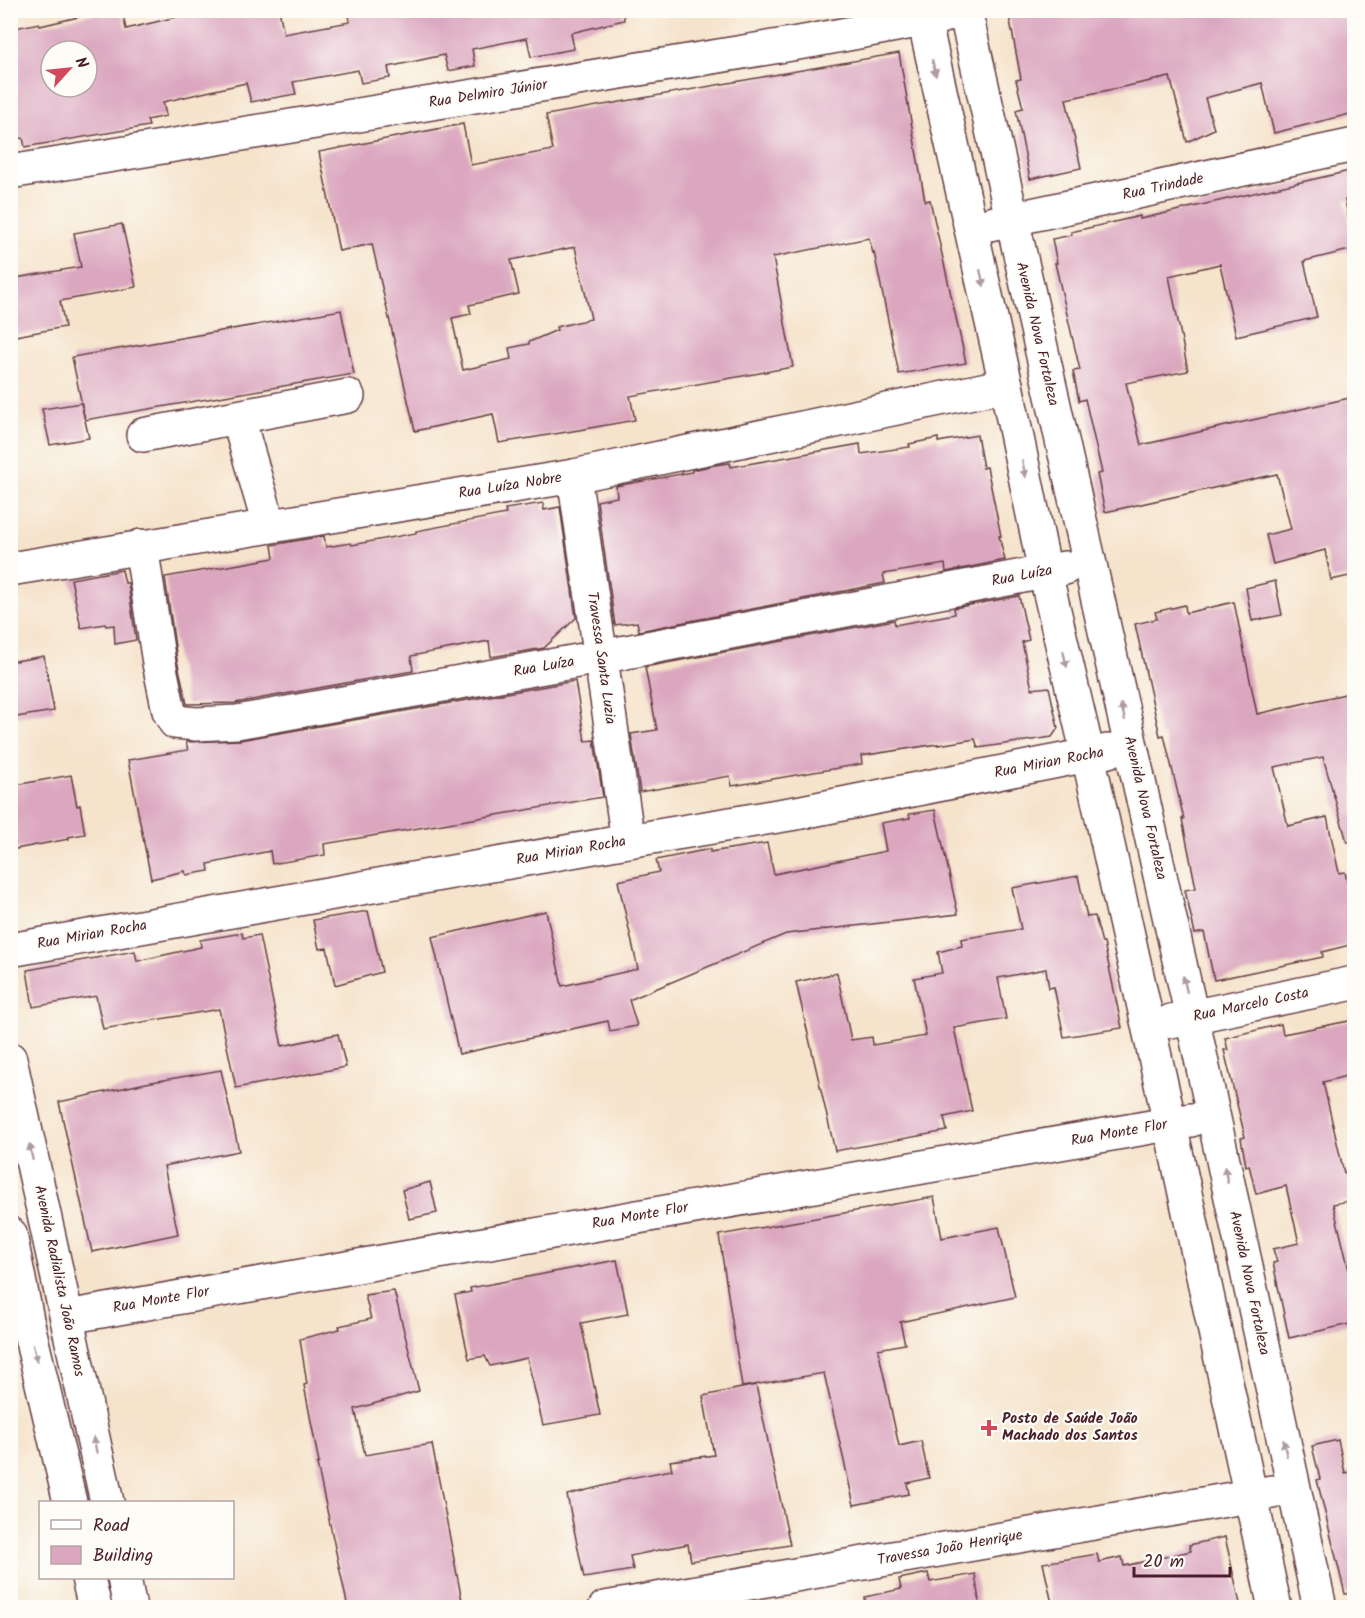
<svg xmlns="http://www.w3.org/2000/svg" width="1365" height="1618" viewBox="0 0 1365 1618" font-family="Kalam,sans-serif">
<rect width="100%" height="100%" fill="#fdfcf7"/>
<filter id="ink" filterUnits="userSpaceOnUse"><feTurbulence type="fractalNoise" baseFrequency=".0167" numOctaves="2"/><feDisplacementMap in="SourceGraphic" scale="12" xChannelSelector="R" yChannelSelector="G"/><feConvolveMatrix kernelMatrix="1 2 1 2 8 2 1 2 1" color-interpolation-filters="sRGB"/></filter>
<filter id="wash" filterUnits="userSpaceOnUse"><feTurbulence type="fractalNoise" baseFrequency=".008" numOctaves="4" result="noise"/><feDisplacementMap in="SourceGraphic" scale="24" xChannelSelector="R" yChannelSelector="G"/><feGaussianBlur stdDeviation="1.35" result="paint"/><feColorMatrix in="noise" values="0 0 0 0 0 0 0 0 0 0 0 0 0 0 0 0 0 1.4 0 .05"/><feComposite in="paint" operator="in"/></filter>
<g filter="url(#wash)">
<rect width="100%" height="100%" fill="#f5e3cb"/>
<g id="blocks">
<g fill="#dba7bf" fill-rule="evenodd">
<path d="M108,10H122L126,29L206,10H279L284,34L350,22L348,10H389L390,15L407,10H623L624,20L571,33L574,49L531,57L527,38L472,49L475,66L448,71L444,55L388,67L390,78L361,83L358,70L293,82L296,94L251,102L246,83L163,102L166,116L147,120L149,126L25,147L23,138L10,140V29L39,23L40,26ZM51,51H87V87H51Z"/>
<polygon points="1008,10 1354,10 1354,113 1274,133 1262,83 1205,98 1214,129 1187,142 1170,77 1066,99 1081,168 1030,179 1016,110 1023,108 1016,80 1021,79"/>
<path d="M899,53L925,201L930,200L966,363L899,374L874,252L873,253L869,238L773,257L793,367L630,396L635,420L579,430L499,443L493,414L415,431L372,244L339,251L319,152L463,124L471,165L553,150L546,115ZM575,247L591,319L556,327L557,330L529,342V344L509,348L511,359L463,370L452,318L471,314L469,305L519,294L511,260Z"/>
<polygon points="1354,170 1354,199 1345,200 1354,249 1304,261 1317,317 1236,336 1220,264 1169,276 1188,371 1126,383 1141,445 1354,397 1354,575 1331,580 1325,550 1273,564 1266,535 1291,529 1277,474 1105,512 1097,474 1102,473 1085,399 1079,401 1073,371 1080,370 1055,263 1057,263 1052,239 1072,235 1071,232 1140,216 1140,219"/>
<polygon points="122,224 136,287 60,301 65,327 10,337 10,279 81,267 74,233"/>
<polygon points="341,310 354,374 85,420 72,357"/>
<polygon points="81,403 89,438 50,445 42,409"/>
<polygon points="977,435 983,468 987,467 1001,536 999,536 1005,560 946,572 945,564 883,574 885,583 639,631 637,622 615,625 597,501 617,497 616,486 692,472 692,470 715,465 730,463 731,467 860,444 861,454 910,447 909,444 938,438 938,442"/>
<polygon points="543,503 544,510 560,507 576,618 544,648 491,657 489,641 411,656 413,671 235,703 187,704 177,660 165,577 274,558 272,545 324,536 326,547 351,543 352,545 416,533 416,531 506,514 505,509"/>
<polygon points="122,570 125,583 128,583 136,640 115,644 114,625 106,626 105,624 81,628 71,579"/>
<polygon points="1275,581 1282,615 1252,621 1246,588"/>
<polygon points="1019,596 1029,640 1022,642 1032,689 1049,687 1058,728 1052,737 978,748 975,739 938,745 938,744 861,756 862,764 732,786 730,776 640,792 631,734 657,730 645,667 894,620 895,625 955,614 954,608"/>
<polygon points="1234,602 1257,714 1354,692 1354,841 1347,842 1323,757 1274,767 1288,826 1327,817 1339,873 1345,872 1354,913 1354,944 1322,952 1323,957 1214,980 1204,932 1195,934 1185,890 1196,888 1182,819 1184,819 1164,735 1160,736 1135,624 1157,619 1155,612 1185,605 1186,613"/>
<polygon points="44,656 54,711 10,718 10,662"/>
<polygon points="575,681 585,741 594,740 603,797 324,844 325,855 272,864 270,851 208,864 209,871 186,875 185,871 151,879 128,760 188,750 186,742 240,740"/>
<polygon points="71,775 77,806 80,805 85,834 68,837 69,839 10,850 10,786"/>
<polygon points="935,810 958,914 786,934 629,1000 637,1026 610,1031 608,1021 459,1054 432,937 546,911 562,986 638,969 618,881 659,872 656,860 710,849 710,852 767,843 774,874 886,851 881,823 910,818 909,814"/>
<polygon points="1078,876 1087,917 1095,916 1102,943 1104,943 1122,1028 1064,1037 1054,987 1049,988 1046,969 998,978 1006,1019 954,1028 972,1111 944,1117 947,1131 835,1151 796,982 837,973 851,1040 872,1037 873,1045 926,1036 914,978 942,973 938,952 962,946 961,939 1021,929 1012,888"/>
<polygon points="368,911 382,972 335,985 327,948 319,949 313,920"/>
<polygon points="242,933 243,938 259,935 282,1046 338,1034 346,1067 236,1088 219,1009 103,1029 96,996 33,1007 27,970 135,951 137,961 201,947 200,940"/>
<polygon points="1354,1020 1354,1074 1323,1082 1344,1173 1354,1170 1354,1200 1333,1204 1350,1274 1354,1273 1354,1323 1289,1338 1273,1263 1277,1262 1273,1249 1299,1243 1286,1186 1256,1194 1249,1165 1246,1166 1241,1138 1245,1137 1224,1050 1228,1050 1225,1038 1281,1024 1283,1034"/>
<polygon points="221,1070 239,1151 164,1166 178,1234 92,1252 59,1102 146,1083"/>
<polygon points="430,1182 437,1213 409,1219 402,1190"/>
<polygon points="934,1197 942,1238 999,1227 1015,1297 900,1322 905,1344 878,1349 899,1446 921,1441 929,1478 907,1483 909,1494 854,1505 824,1373 742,1387 719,1235"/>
<polygon points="617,1260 628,1314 581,1323 600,1415 543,1425 527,1358 490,1366 485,1356 469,1359 455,1295 471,1292 470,1288"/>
<polygon points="394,1291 419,1391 355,1409 365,1455 432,1444 462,1601 423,1608 348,1608 317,1464 319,1463 304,1385 307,1384 300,1339 340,1329 339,1326 371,1319 365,1295"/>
<polygon points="756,1385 790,1545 691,1561 688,1544 630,1556 633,1570 584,1578 567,1495 619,1482 619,1480 672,1470 670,1461 714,1455 703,1396"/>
<polygon points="1338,1440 1345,1473 1354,1471 1354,1593 1345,1594 1317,1480 1320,1479 1312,1446"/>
<polygon points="1225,1537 1241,1608 1053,1608 1043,1563 1097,1554 1099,1562 1122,1557 1124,1566 1191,1551 1189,1545"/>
<polygon points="928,1573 930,1582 975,1574 980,1608 866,1608 865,1597 901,1589 899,1579"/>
</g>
</g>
</g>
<g filter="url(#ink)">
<use href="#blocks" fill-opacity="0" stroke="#643c43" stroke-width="1.5"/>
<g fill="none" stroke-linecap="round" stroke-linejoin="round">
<g stroke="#643c43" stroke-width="36">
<g id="minor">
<polyline points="922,10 1006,385 1045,572 1088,755 1170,1124 1275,1608"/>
<polyline points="965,10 1192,1017 1320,1608"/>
<polyline points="10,172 810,41 944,16"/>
<polyline points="990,224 1354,145"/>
<polyline points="238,418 269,525"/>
<polyline points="143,435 348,396"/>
<polyline points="574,476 628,841"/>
<polyline points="141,546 159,663 169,711 175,722 196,724 237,722 600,657 1065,568"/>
<polyline points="10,569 574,476 1006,385"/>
<polyline points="10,950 628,841 802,812 1108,751"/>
<polyline points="1171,1021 1354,983"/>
<polyline points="67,1317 1191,1120"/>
<polyline points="605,1608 1272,1492"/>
</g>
</g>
<g stroke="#643c43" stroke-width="36">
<g id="major">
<polyline points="10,1059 107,1502"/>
<polyline points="10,1234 27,1320 70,1502"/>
<polyline points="88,1578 95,1608"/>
<polyline points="124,1578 130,1608"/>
</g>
</g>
<use href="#minor" stroke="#fff" stroke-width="33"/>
<use href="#major" stroke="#fff" stroke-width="33"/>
</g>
<defs><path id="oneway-solid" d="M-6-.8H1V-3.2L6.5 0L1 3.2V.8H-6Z" transform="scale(1.5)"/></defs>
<g fill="#ae9aa0">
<use href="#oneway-solid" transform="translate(934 68) rotate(77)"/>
<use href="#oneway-solid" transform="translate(982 278) rotate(77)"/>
<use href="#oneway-solid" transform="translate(1024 469) rotate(78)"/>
<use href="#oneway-solid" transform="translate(1065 659) rotate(77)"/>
<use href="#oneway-solid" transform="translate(1123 712) rotate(-103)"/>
<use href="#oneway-solid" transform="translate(1185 984) rotate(-103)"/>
<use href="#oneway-solid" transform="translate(31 1152) rotate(-102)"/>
<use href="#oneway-solid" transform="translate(1226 1175) rotate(-102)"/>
<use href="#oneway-solid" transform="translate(35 1353) rotate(77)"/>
<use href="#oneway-solid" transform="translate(95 1445) rotate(-102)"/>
<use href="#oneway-solid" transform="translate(1285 1448) rotate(-102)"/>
</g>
</g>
<path fill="#d1495b" stroke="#fdfcf7" stroke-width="2" d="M986 1419h6v6h6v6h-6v6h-6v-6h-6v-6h6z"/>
<g text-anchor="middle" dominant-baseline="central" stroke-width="4.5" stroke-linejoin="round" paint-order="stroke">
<g font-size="15" fill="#4a1f2b" stroke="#fdfcf7">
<text transform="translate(488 94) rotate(-9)">Rua Delmiro Júnior</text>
<text transform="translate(1163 187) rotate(-12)">Rua Trindade</text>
<text transform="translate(1037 334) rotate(77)">Avenida Nova Fortaleza</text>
<text transform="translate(510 486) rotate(-9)">Rua Luíza Nobre</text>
<text transform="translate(1022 576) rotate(-11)">Rua Luíza</text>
<text transform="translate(601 658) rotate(82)">Travessa Santa Luzia</text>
<text transform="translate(544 667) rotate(-10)">Rua Luíza</text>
<text transform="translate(1049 763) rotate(-11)">Rua Mirian Rocha</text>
<text transform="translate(1145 808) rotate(77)">Avenida Nova Fortaleza</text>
<text transform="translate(571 851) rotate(-10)">Rua Mirian Rocha</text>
<text transform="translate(92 935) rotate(-10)">Rua Mirian Rocha</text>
<text transform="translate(1251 1005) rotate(-12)">Rua Marcelo Costa</text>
<text transform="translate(1119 1133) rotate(-10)">Rua Monte Flor</text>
<text transform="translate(640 1216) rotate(-10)">Rua Monte Flor</text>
<text transform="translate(59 1281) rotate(78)">Avenida Radialista João Ramos</text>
<text transform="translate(1249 1283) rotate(78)">Avenida Nova Fortaleza</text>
<text transform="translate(161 1300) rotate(-10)">Rua Monte Flor</text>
<text transform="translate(950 1548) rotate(-10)">Travessa João Henrique</text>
</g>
<g font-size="15" font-weight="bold" fill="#4a1f2b" stroke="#fdfcf7" text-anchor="start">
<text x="1002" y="1419">Posto de Saúde João<tspan x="1002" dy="17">Machado dos Santos</tspan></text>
</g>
</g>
<rect width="1365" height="1618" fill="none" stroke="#fdfcf7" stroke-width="36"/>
<rect x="39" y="1501" width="195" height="78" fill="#fdfcf7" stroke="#b5a4a5" stroke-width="1.5"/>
<rect x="51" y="1520" width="30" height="9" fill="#ffffff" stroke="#b5a4a5" stroke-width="1.5"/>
<text x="93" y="1531" font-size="18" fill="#4a1f2b">Road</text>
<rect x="51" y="1546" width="30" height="18" fill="#dba7bf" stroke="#b5a4a5" stroke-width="1.5"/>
<text x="93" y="1561" font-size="18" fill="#4a1f2b">Building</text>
<g transform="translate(69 69) rotate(63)"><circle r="28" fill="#fdfcf7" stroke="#b5a4a5" stroke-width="1.5"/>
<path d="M0-4.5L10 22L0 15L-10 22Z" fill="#d1495b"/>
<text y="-9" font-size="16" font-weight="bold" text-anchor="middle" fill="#4a1f2b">N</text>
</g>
<path d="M1134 1567v9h96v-9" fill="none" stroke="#4a1f2b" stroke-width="3"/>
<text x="1143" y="1567" font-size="18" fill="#4a1f2b" stroke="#fdfcf7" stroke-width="4.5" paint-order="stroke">20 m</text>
</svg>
